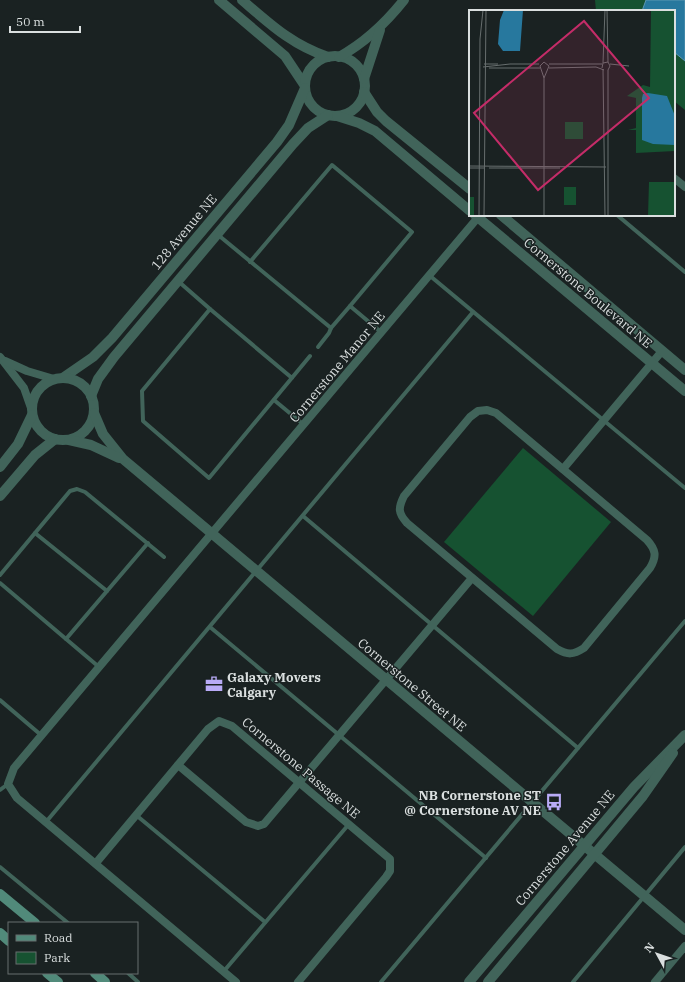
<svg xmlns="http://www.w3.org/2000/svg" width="685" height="982" viewBox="0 0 685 982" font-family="'IBM Plex Serif',serif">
<rect width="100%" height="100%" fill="#1a2222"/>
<g fill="#165231">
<polygon points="595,0 685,0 685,110 674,101 674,11 596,11"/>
<polygon points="523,448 611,522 533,616 444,542"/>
</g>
<polygon fill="#27789e" stroke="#5d97b2" points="646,0 685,0 685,61 674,52 674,11 642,11"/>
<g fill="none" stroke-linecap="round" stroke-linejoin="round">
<g stroke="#41645a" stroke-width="4">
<polyline points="617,215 685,272"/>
<polyline points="217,234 331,328"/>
<polyline points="250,262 332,165 412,232 350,306"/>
<polyline points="429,275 685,488"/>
<polyline points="178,281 210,309"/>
<polyline points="318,347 329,333 331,328 350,306 381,332"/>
<path d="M292,378L210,309L142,391L143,421L209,478C243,437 276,397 310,356"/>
<polyline points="274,400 303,424"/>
<polyline points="303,516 578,748"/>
<polyline points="35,533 107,591"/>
<polyline points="0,575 70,491 77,489 85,492 164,557"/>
<polyline points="0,583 99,667"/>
<polyline points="210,627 486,858"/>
<polyline points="66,639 148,543"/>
<polyline points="0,700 41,735"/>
<polyline points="0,790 8,784"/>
<polyline points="136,815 265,922"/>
<polyline points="46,822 473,312"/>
<polyline points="0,867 68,923"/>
<polyline points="224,971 349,824"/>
<polyline points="128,973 138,982"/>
<polyline points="381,982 685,621"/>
<polyline points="573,982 685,847"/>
</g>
<g stroke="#41645a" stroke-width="8">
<polyline points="674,178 685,187"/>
<polyline points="0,357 24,388 31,408"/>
<polyline points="5,361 27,371 54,379"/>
<path d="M487,410L496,413L647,540C656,550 657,556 650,568L584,648C573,655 568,655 557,649L407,523C398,513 398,508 404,496L470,417L478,411Z"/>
<polyline points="563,469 662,351"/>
<polyline points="178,765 246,822 258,826 264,824 472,578"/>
<polyline points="96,863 208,729 219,721 232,726 390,859 390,871 386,877 298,982"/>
<polyline points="236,982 17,798 8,784 14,768 480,215"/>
<polyline points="655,982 685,946"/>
</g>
<g stroke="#41645a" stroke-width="10">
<polyline points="219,0 285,56 305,86"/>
<path d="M242,0C270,24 292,45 328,57"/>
<circle cx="335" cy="86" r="30"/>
<path d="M339,57C366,42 385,24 404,0"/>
<polyline points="364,79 380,30"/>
<polyline points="364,92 377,112 386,121 470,189"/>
<polyline points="337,116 359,123 375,131 470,211"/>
<polyline points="475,215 685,391"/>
<polyline points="501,215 685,370"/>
<polyline points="64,377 93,357 112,338 277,142 289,125 305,88"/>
<circle cx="63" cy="409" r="31"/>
<polyline points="91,396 98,379 114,357 293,144 308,128 328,115"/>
<polyline points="94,413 103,434 123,459 685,930"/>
<polyline points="69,440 91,445 119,458"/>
<polyline points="0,467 18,444 32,415"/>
<polyline points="0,496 35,455 55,439"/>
<polyline points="469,982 634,787 685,735"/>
<polyline points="488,982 643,796 673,753"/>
</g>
<g stroke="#518a7a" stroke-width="10">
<polyline points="0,894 35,923"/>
<polyline points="0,933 9,941"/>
<polyline points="47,973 58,982"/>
<polyline points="95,973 105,982"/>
</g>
</g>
<defs>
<g id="office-bare" transform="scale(1.38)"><path d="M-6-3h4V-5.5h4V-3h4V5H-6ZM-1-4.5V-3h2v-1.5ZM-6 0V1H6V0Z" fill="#b9abf7" stroke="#1a2222" stroke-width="2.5" paint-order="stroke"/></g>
<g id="bus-bare" transform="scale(1.38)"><path d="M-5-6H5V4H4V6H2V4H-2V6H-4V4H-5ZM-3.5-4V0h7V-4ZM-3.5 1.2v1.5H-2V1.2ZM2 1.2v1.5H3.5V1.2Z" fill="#b9abf7" stroke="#1a2222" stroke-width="2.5" paint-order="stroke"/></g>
</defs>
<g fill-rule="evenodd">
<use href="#office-bare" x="214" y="684"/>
<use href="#bus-bare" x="554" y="802"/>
</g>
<g text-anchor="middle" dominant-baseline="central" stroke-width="3" stroke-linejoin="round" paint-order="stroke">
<g font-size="13" fill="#dadfdf" stroke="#1a2222">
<text transform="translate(184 232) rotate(-50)">128 Avenue NE</text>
<text transform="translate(588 293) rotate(40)">Cornerstone Boulevard NE</text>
<text transform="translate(337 367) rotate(-50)">Cornerstone Manor NE</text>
<text transform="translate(412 685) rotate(40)">Cornerstone Street NE</text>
<text transform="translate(301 768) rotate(40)">Cornerstone Passage NE</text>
<text transform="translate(565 848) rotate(-50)">Cornerstone Avenue NE</text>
</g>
<g font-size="13" font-weight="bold" fill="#dadfdf" stroke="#1a2222" text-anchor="start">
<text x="227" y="677">Galaxy Movers<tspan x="227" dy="15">Calgary</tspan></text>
<text x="541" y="795" text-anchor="end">NB Cornerstone ST<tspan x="541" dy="15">@ Cornerstone AV NE</tspan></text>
</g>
</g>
<g transform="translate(469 10)">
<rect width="206" height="206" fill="#1a2222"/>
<path d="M182,0H206V141L167,143V120H159L167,118V88L158,86L174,75L181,77ZM96,112H114V129H96ZM180,172H206V206H179ZM95,177H107V195H95ZM0,187H5V206H0Z" fill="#165231"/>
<path d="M35,0H54L51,41H34L29,34L31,10ZM179,83L198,86L206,106V135L184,134L173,130V88L174,84Z" fill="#27789e"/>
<path fill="none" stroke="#676e6e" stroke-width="1" d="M138,0L139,52M134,53L136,0M15,54H29M41,54H70M80,54H133M141,54L160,56M14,57L41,54M20,58H71M80,58L127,57L135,60M133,58L134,53L139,52L141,56L139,60M134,59L136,206M0,156L137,157M0,158H15M20,158H91M10,206L11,29L14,0M15,206L17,0M75,206V68L80,56L75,52L71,56L75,68M139,206V60"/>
<path fill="#c42c68" fill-opacity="0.15" stroke="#c42c68" stroke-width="2" d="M115,11L180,88L69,180L5,103Z"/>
<rect width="206" height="206" fill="none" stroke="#dadfdf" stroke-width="2"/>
</g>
<rect x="8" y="922" width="130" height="52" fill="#1a2222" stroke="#676e6e"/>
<rect x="16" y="935" width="20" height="6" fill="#518a7a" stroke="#676e6e"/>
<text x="44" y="942" font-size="12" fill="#dadfdf">Road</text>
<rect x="16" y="952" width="20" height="12" fill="#165231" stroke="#676e6e"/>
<text x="44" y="962" font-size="12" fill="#dadfdf">Park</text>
<g transform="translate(657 954) rotate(310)" stroke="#1a2222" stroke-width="3" paint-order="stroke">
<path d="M0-3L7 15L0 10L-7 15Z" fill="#dadfdf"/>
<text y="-6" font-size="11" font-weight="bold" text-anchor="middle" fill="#dadfdf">N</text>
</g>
<path d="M10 26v6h70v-6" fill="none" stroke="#dadfdf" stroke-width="2"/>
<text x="16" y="26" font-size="12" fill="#dadfdf" stroke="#1a2222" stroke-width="3" paint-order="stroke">50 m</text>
</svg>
